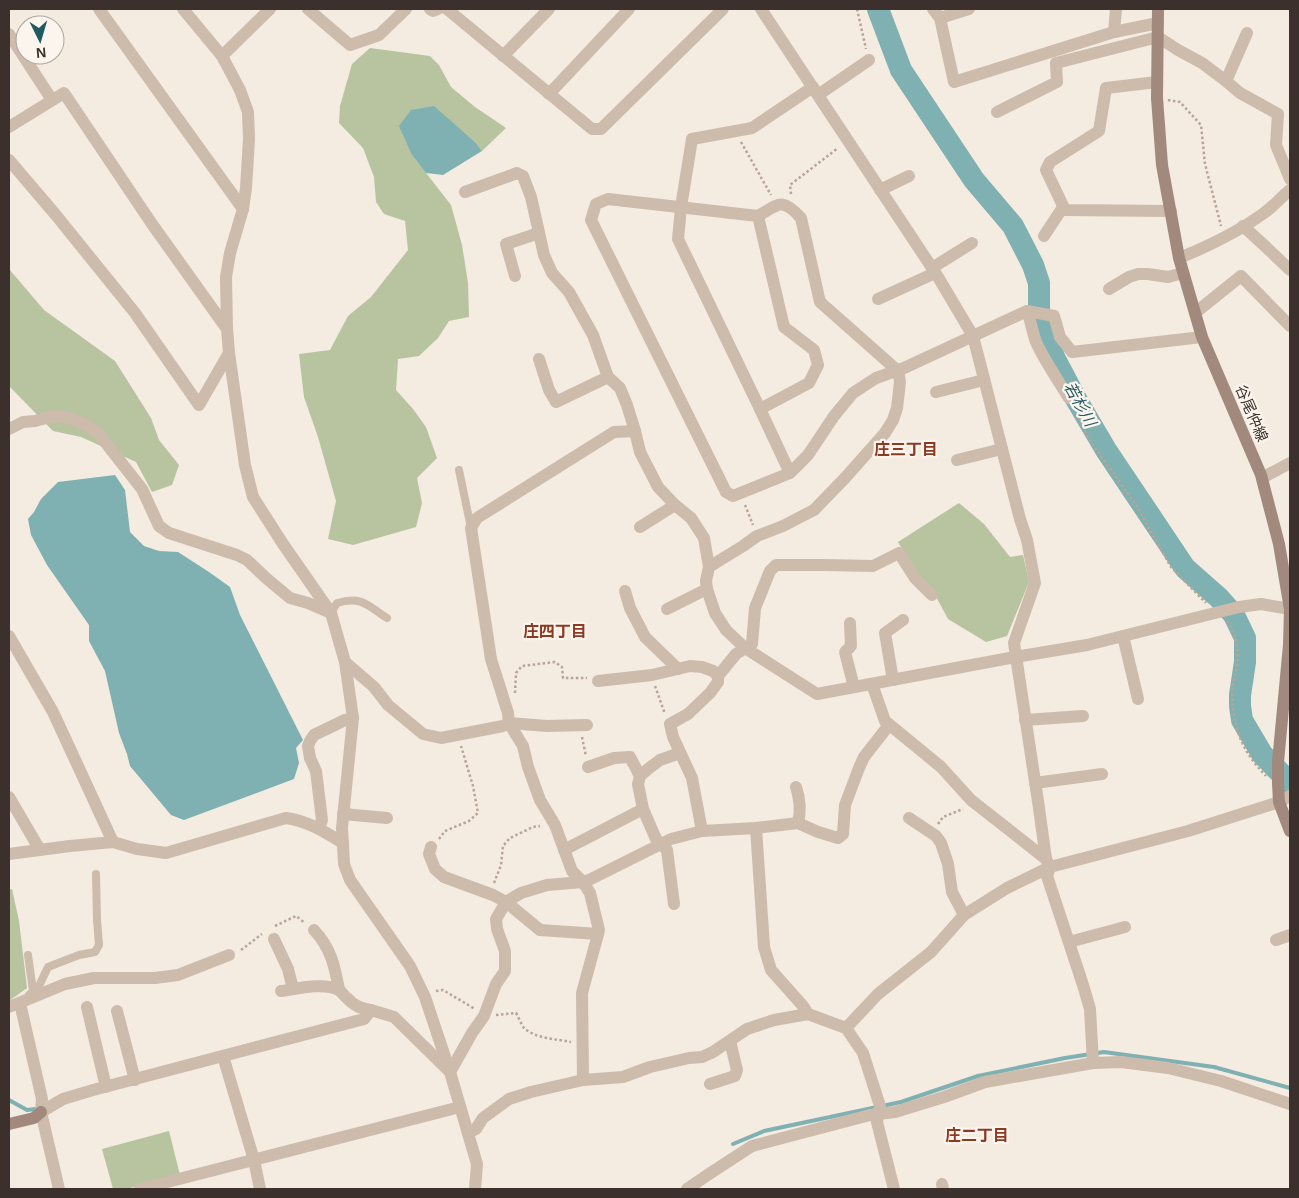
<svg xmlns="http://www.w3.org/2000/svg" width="1299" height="1198" viewBox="0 0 1299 1198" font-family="Arial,'Noto Sans JP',sans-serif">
<rect width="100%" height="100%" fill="#f4ebe1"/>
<g fill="#b8c4a0">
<polygon points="370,48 430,56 439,65 451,87 475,107 506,128 482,151 476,143 434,107 412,155 451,205 462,245 468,283 469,317 449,321 438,338 419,356 398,359 396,390 413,409 426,427 437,458 417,478 422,503 416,527 353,545 328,539 336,501 318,437 304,397 299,354 330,350 348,316 371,297 408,250 405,221 384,214 376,202 374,177 363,148 339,123 340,106 352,64"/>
<polygon points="9,269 44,310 115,361 151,418 159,440 179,465 172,485 152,492 136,462 81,437 53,431 9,386"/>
<polygon points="959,503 984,524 1010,557 1023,555 1029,582 1007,636 986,642 948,619 933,591 917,576 898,542"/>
<polygon points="12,889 19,921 27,988 9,1001 9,890"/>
<polygon points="169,1131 180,1175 127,1189 113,1189 102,1149"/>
</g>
<g fill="#7fb0b2">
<polygon points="434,106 476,143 482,151 443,175 426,173 412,155 399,126 411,110"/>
<polygon points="115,475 125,490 130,532 144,546 159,551 178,552 209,572 230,587 240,615 303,740 296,748 299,763 294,779 184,820 171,815 130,766 127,754 119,733 105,671 89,641 89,625 47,565 31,535 28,519 34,512 41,499 58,482"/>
</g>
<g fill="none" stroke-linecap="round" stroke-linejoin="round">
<g stroke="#7fb0b2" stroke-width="4">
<polyline points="9,1100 27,1110 36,1109 36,1112"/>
<polyline points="733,1144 764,1131 901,1102 978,1076 1065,1058 1104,1052 1214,1067 1290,1088"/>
</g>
<polyline stroke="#7fb0b2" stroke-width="22" points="878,9 901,70 974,180 1013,226 1033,265 1039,283 1039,321 1055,359 1076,399 1106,450 1185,568 1219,598 1234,615 1245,638 1245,662 1240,695 1240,706 1242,720 1262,754 1290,783"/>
<g stroke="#b9a596" stroke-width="2.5" stroke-dasharray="2.5 2.5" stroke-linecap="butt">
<polyline points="857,9 866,49"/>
<polyline points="1168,100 1180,102 1201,125 1205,164 1221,226"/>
<polyline points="741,142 771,195"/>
<polyline points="791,194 790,185 838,148"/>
<polyline points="1075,408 1088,438 1136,505 1171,567 1206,603"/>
<polyline points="745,505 753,525"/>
<path d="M1227,621C1236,634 1239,649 1237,665C1236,674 1232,683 1232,692C1233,728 1241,750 1266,776"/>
<polyline points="655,686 665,714"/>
<polyline points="515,693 516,673 522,666 555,662 562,667 563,678 587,678"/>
<polyline points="582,737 586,756"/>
<polyline points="938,824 943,817 963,809"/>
<polyline points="439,839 445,831 469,821 478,813 473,786 461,746"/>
<polyline points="494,883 501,865 503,846 510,838 533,827 540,826"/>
<polyline points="275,926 296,916 305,923"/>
<polyline points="241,950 262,934"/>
<polyline points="436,991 443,990 475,1009"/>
<path d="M496,1015L516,1013C519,1018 521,1024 524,1028C536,1039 557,1039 571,1042"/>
</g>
<g stroke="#cdbbac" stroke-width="8">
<polyline points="459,470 471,528"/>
<path d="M331,613L337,603C362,596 367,605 387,618"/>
<polyline points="28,955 33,991"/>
<polyline points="29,995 39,986 48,967 79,955 95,952 99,945 97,920 96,874"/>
</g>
<g stroke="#cdbbac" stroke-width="12">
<polyline points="99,9 243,209"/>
<polyline points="183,9 222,56 240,90 248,112 249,139 246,188 243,209 230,253 226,277 227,329 229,353 245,465 253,497 283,544 331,613 345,662 353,718 342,828 344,864 350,880 410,966 425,997 450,1072 477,1164 475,1189"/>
<polyline points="308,9 350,45 379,35 406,9"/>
<polyline points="430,9 433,11 438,9"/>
<polyline points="447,9 592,129 601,129 723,9"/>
<polyline points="761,9 938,277 973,336 1020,519 1027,540 1035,583 1014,643 1039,808 1046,859"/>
<polyline points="933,9 940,18 954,82 1114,32 1116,9"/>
<polyline points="940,18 969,9"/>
<polyline points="1114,32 1158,23"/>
<polyline points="9,34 52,100"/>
<polyline points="222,56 270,9"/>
<polyline points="503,56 549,9"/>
<polyline points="1226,81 1240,93 1278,114 1276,145 1290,179"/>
<polyline points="1157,82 1106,88 1099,131 1050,162 1046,170 1065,210 1171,211"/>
<polyline points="549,94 629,9"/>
<polyline points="818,95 869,60"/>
<polyline points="997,112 1057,82 1056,63 1158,37 1178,50 1202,63 1226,81 1247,33"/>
<polyline points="9,127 64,93 152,224 227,329"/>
<polyline points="9,160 55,214 135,313 199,405 229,353"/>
<polyline points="880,190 909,176"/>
<polyline points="465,192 517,173 523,176 531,197 544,255 552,273 569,292 593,335 608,377 620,388 627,405 635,431"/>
<polyline points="1243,226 1266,247 1290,270"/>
<polyline points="1044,236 1063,207"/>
<path d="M1179,258C1209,246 1238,232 1264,213C1274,206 1281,197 1290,190"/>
<polyline points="932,268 972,243"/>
<polyline points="515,276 506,244 539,233"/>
<polyline points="1109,289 1129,277 1138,274 1148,274 1168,277 1183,273"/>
<polyline points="878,299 935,273"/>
<path d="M1027,311C1031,321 1032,331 1036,342C1044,360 1058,380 1069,398"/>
<polyline points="1195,313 1241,276 1290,326"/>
<polyline points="539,359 549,390 556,402 608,377"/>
<polyline points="936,392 984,380"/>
<polyline points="760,409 678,239 681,207 692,139 752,128 813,87"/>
<polyline points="9,429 23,422 35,421 53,416 66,417 83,423 98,433 142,489 159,526 169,533 237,555 247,560 266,578 290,598 308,603 331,613"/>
<polyline points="957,460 1002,449"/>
<polyline points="790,473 760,409 809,383 818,365 814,350 784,327 758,216 608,199 596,204 591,220 726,492 733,496 790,473 808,455 834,416 853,393 876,378 904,368 1027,311 1054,316 1060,337 1072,352 1202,337"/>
<polyline points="1262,478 1290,463"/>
<polyline points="640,527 675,505"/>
<path d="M709,567L743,546L757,536L783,526L814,510L845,478L885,433L893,420L897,408L900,382L898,371L820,302L801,218C782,197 779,204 758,216"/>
<polyline points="625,591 630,608 645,637 678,669"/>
<polyline points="667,609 707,589"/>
<polyline points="850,623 851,646 845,652 854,687"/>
<polyline points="9,636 53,712 113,842"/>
<polyline points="1123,636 1138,699"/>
<polyline points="345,662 374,687 388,705 423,734 441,738 503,726 509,723 547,726 587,725"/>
<polyline points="893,680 885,633 903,620"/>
<polyline points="598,681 652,675 690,666 702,667 713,671 718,676"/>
<polyline points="872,684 885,721 941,767 971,800 1046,859 1048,863"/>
<polyline points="1025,720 1083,716"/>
<polyline points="588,767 614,758 630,757 640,776"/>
<polyline points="1035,783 1102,774"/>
<path d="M796,787C800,799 801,811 798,823"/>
<polyline points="9,797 40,850"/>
<polyline points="343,814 387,818"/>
<polyline points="909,818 936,836 941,843 948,864 952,892 964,915"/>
<polyline points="756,828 764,947 771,970 803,1006 808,1014"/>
<polyline points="319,829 322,820 316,771 310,758 308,746 310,741 314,735 345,720 353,718"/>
<polyline points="702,831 692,778 673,737 670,724 688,714 710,693 718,682 718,676 736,654 752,644 755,608 770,571 776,565 825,565 873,566 899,553 915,578 932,595"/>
<polyline points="431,847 429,854 435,869 444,877 493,895 506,902 540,930 598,934"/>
<polyline points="564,850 643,809"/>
<path d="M9,854L70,846L113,842L137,849L166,853L286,818C308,821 325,832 343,843"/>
<polyline points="1050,867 1047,876 1083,985 1090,1009 1093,1063"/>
<polyline points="674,904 667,850 656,839 643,809 638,784 640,776 648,769 660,760 680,753"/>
<path d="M314,930C331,948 335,967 339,990"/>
<polyline points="274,939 288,969 293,989"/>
<polyline points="1276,940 1290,935"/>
<polyline points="1069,942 1125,927"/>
<path d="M281,991C296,989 324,982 339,990C342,992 344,996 347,998C353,1005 362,1009 371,1010"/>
<polyline points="20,1003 42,1099 41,1112 59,1189"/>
<polyline points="9,1007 65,984 94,978 155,978 178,975 229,955"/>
<polyline points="87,1007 106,1087"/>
<polyline points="117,1011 135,1080"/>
<polyline points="846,1028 878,994 931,952 964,915 1007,888 1050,867 1188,831 1279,802 1290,796"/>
<polyline points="223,1056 254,1160 260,1189"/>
<polyline points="583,1080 582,993 597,938 599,930 590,893 583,882 572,871 555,825 540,800 528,767 523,746 509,723 508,713 491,659 471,528 477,518 614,432 635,431 640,452 658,487 675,505 691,518 704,538 709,567 706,581 707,589 715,613 726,630 745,648 817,694 1015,657 1087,645 1239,607 1261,604 1290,609"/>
<polyline points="710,1084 735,1076 737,1070 730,1041"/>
<polyline points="41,1112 63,1099 93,1090 364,1019 371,1010 394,1017 450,1072 472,1033 484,1016 496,984 505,971 505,951 497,929 496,919 506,902 521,893 547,885 583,882 591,879 671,839 702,831 756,828 798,823 818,832 838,838 843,834 845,805 859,768 864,757 889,725"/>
<polyline points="468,1133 476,1129 483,1118 509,1099 531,1092 583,1080 623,1077 650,1067 689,1058 702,1057 713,1052 747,1029 774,1020 808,1014 846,1028 863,1053 880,1106 877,1122 894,1189"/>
<polyline points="942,1184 943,1189"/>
<polyline points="140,1189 460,1107"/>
<polyline points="687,1189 709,1174 752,1146 870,1115 895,1112 944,1097 985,1082 1093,1063 1121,1062 1168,1068 1221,1081 1290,1104"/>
</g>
<g stroke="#a18a7d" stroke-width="12">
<polyline points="1158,9 1157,98 1162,165 1179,258 1202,337 1261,475 1279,544 1290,609 1289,645 1278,762 1278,784 1279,802 1290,831"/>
<polyline points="9,1124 34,1118 41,1112"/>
</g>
</g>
<g text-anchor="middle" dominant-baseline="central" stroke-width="4.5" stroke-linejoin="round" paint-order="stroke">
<g font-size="15" fill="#3b302b" stroke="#fbf5ee">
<text transform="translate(1252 413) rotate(67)">谷尾仲線</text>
</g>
<g font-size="16" font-style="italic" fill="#1f5a5e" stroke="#fbf5ee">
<text transform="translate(1080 404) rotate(61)">若杉川</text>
</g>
<g font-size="16" font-weight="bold" fill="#8c3b22" stroke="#fbf5ee">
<text x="906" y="449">庄三丁目</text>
<text x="555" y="631">庄四丁目</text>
<text x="977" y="1135">庄二丁目</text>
</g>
</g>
<rect width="1299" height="1198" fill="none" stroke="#3b302b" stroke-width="20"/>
<g transform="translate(40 40) rotate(175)"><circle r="24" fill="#fbf5ee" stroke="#aea6a0"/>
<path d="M0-4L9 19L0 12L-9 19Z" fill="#1f5a5e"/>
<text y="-8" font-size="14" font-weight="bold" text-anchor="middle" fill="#3b302b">N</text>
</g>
</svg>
